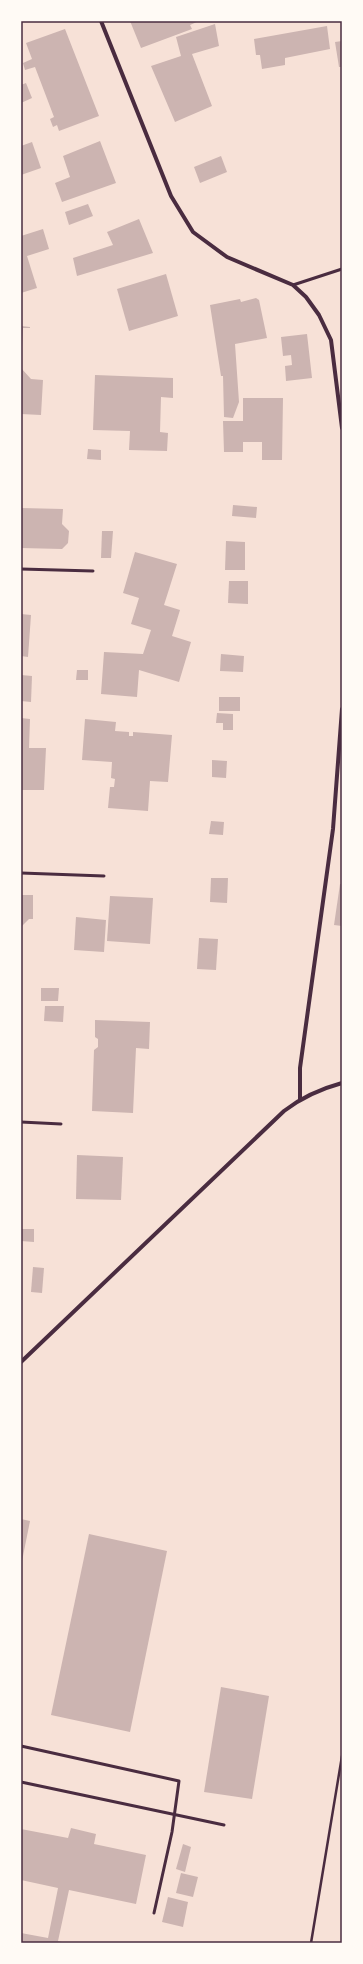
<svg xmlns="http://www.w3.org/2000/svg" width="363" height="1964" viewBox="0 0 363 1964" font-family="'Fira Sans Condensed',sans-serif">
<rect width="100%" height="100%" fill="#f7e1d7"/>
<g fill="#ccb4b1">
<polygon points="130,21 199,21 190,25 192,29 141,48"/>
<polygon points="215,24 219,46 192,54 212,106 175,122 151,66 181,56 176,37"/>
<polygon points="327,26 330,49 285,58 285,65 262,69 260,55 256,55 254,39"/>
<polygon points="65,29 99,116 59,131 57,125 53,127 50,119 54,117 35,67 25,70 23,63 32,59 26,43"/>
<polygon points="342,41 342,67 339,67 335,42"/>
<polygon points="26,83 32,98 21,103 21,85"/>
<polygon points="100,141 116,183 62,202 55,183 70,177 63,156"/>
<polygon points="32,142 41,168 21,175 21,146"/>
<polygon points="221,156 227,172 200,183 194,167"/>
<polygon points="88,204 93,216 69,225 65,212"/>
<polygon points="139,219 153,253 77,276 73,258 113,245 107,232"/>
<polygon points="43,229 49,249 27,256 37,288 21,293 21,236"/>
<polygon points="166,274 178,316 129,331 117,289"/>
<polygon points="256,298 259,300 267,338 235,344 239,402 233,418 224,417 223,376 221,376 210,305 240,299 241,302"/>
<polygon points="21,326 30,327 30,328 23,328 22,346"/>
<polygon points="307,334 312,378 286,381 285,366 292,365 291,355 283,356 281,337"/>
<polygon points="21,368 31,379 43,380 41,415 21,414"/>
<polygon points="95,375 173,378 173,398 161,397 160,432 168,433 167,451 129,450 130,431 93,430"/>
<polygon points="243,398 283,398 282,460 262,460 262,442 243,442 243,452 224,452 223,421 243,421"/>
<polygon points="88,449 101,450 101,460 87,459"/>
<polygon points="233,505 257,507 256,518 232,516"/>
<polygon points="21,508 63,509 62,524 69,531 68,543 62,549 21,548"/>
<polygon points="102,531 113,531 111,558 101,558"/>
<polygon points="226,541 245,542 245,570 225,570"/>
<polygon points="135,552 177,564 164,605 180,610 172,636 191,642 179,682 139,670 137,697 101,694 104,652 143,654 151,630 131,624 139,598 123,593"/>
<polygon points="229,581 248,581 248,604 228,603"/>
<polygon points="21,614 31,615 28,657 21,656"/>
<polygon points="221,654 244,656 243,672 220,671"/>
<polygon points="77,670 88,670 88,680 76,680"/>
<polygon points="21,675 32,676 31,702 21,701"/>
<rect x="219" y="697" width="21" height="14"/>
<polygon points="217,713 233,714 233,730 223,730 223,723 216,723"/>
<polygon points="21,718 30,719 29,748 46,748 44,790 21,790"/>
<polygon points="85,719 116,722 115,731 129,732 129,736 133,736 133,732 172,735 168,782 150,781 148,811 108,808 110,787 114,787 115,779 111,778 112,762 82,760"/>
<polygon points="212,760 227,761 226,778 212,777"/>
<polygon points="211,821 224,822 223,835 209,834"/>
<polygon points="211,878 228,878 227,903 210,902"/>
<polygon points="340,884 342,884 342,926 334,925"/>
<polygon points="21,895 33,895 33,919 29,919 21,927"/>
<polygon points="110,896 153,898 150,944 107,941"/>
<polygon points="76,917 106,920 104,952 74,950"/>
<polygon points="199,938 218,939 216,970 197,969"/>
<polygon points="41,988 59,988 58,1001 41,1001"/>
<polygon points="45,1006 64,1006 63,1022 44,1021"/>
<polygon points="95,1020 150,1022 149,1049 136,1048 133,1113 92,1111 94,1050 98,1047 98,1039 95,1037"/>
<polygon points="77,1155 123,1157 121,1200 76,1199"/>
<polygon points="21,1229 34,1229 34,1242 21,1241"/>
<polygon points="33,1267 44,1268 42,1293 31,1292"/>
<polygon points="21,1519 30,1521 22,1561 21,1561"/>
<polygon points="89,1534 167,1551 130,1732 51,1715"/>
<polygon points="221,1687 269,1696 252,1799 204,1792"/>
<polygon points="71,1828 96,1834 94,1844 146,1855 136,1904 69,1890 58,1941 66,1943 21,1943 21,1933 48,1938 58,1888 21,1880 21,1829 68,1838"/>
<polygon points="183,1844 191,1847 185,1872 176,1869"/>
<polygon points="181,1873 198,1877 193,1897 176,1893"/>
<polygon points="168,1897 188,1902 183,1927 162,1922"/>
</g>
<g fill="none" stroke-linecap="round" stroke-linejoin="round">
<polyline stroke="#4a2c40" stroke-width="2.5" points="311,1943 342,1756"/>
<g stroke="#4a2c40" stroke-width="3">
<polyline points="293,285 342,269"/>
<polyline points="21,569 93,571"/>
<polyline points="21,873 104,876"/>
<polyline points="21,1122 61,1124"/>
<polyline points="21,1746 179,1781 172,1832 154,1913"/>
<polyline points="21,1782 224,1825"/>
</g>
<g stroke="#4a2c40" stroke-width="4">
<polyline points="101,21 171,196 193,232 227,257 293,285 306,297 319,315 331,340 342,428"/>
<polyline points="300,1099 300,1068 333,829 342,709"/>
<path d="M21,1362L284,1111C302,1097 320,1089 342,1083"/>
</g>
</g>
<rect width="363" height="1964" fill="none" stroke="#fffaf5" stroke-width="44"/>
<rect x="22" y="22" width="319" height="1920" fill="none" stroke="#4a2c40" stroke-width="1.5"/>
</svg>
